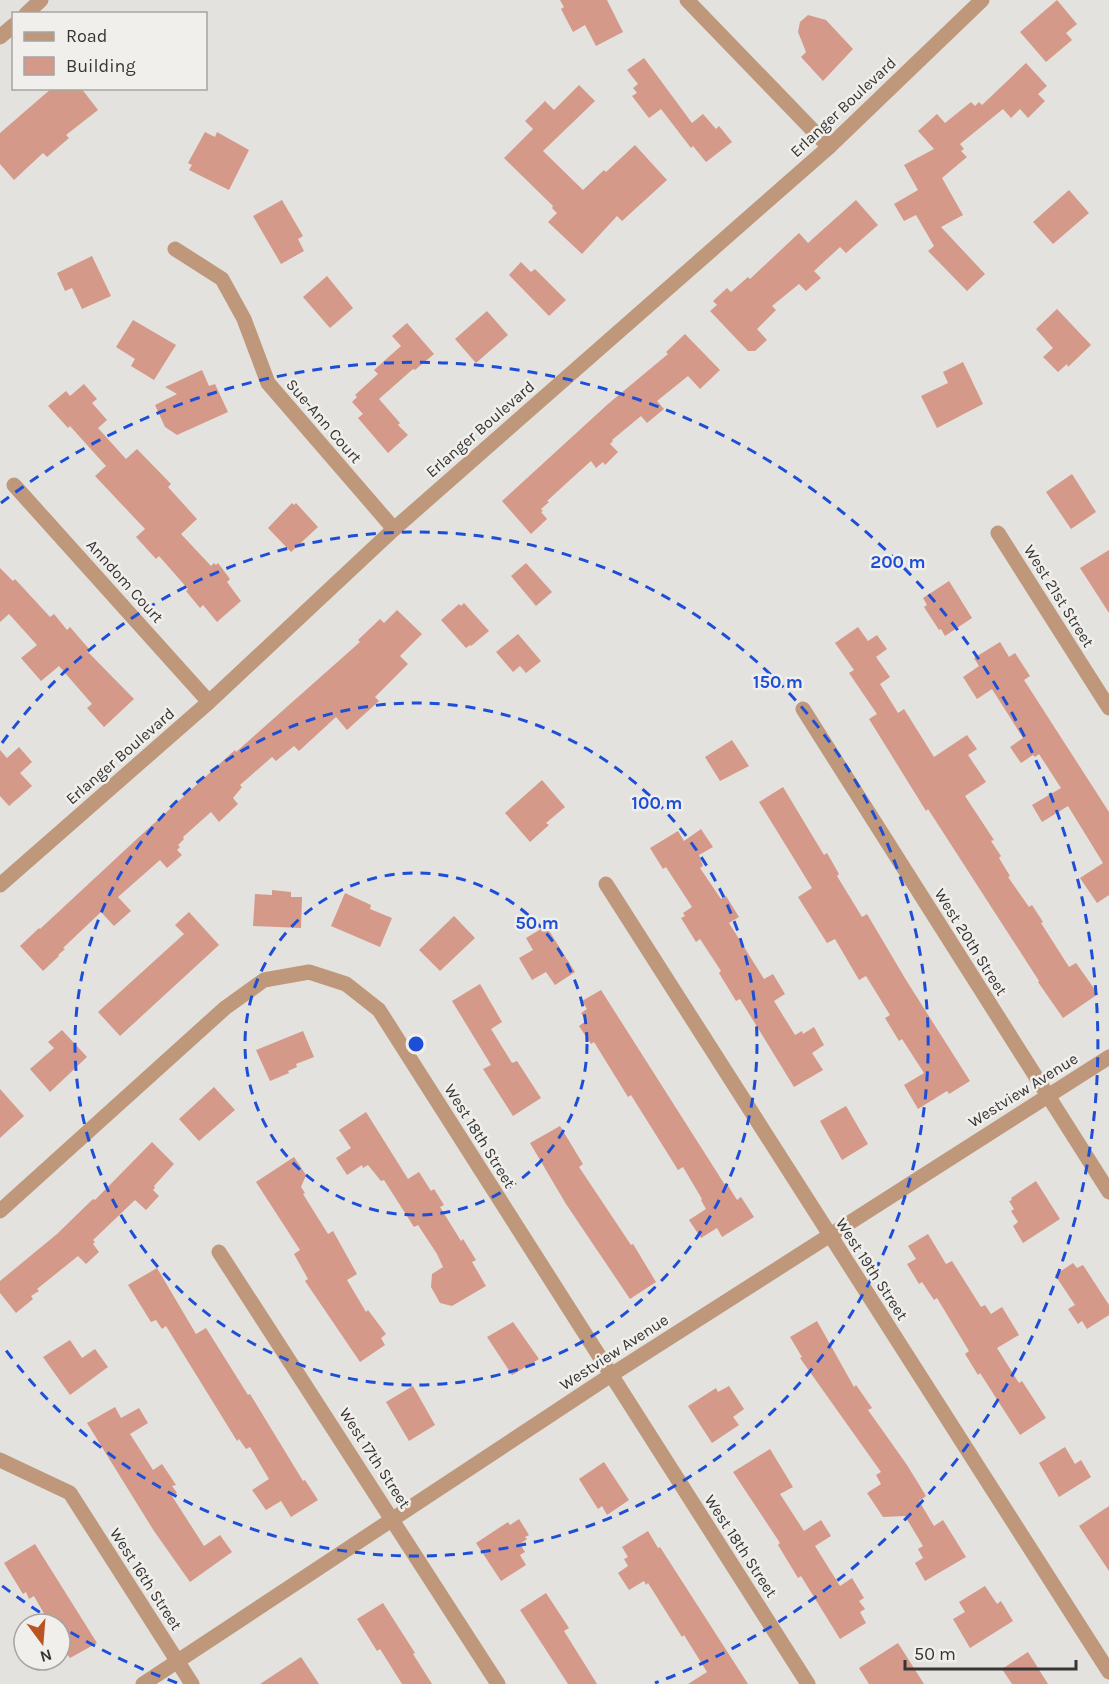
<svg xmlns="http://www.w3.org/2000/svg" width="1109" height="1684" viewBox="0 0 1109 1684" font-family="Karla,sans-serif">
<rect width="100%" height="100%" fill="#e3e2de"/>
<g fill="#d5998a">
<polygon points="560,0 607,0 623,32 596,46 585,25 573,32 561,9 564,7"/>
<polygon points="1057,0 1077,24 1066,33 1072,40 1046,62 1020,32"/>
<polygon points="808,15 826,20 853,49 823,81 801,57 806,52 798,32 800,22"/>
<polygon points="644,58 692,123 703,114 716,129 719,126 732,142 706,162 693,146 691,148 661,109 649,118 632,96 637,93 633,88 638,84 627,70"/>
<polygon points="1026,63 1047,86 1038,94 1045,101 1028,118 1020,109 1011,118 1003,109 960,144 964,149 961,151 967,157 942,178 963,215 941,227 985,274 967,291 928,251 934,246 916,215 904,221 894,204 918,190 904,165 934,149 918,131 937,114 945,123 971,102 975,106 979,102 982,105"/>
<polygon points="579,85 595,101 543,151 583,190 604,170 606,172 635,145 667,180 622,221 617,216 582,254 548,222 557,213 552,208 553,206 504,158 533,129 525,121 545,101 554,110"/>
<polygon points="52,88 81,88 98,110 66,135 69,138 47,157 43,153 14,180 0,164 0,133"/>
<polygon points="205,132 215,137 217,132 249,150 229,190 189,170 192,165 188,163"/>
<polygon points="1069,190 1089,213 1053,244 1033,222"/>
<polygon points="282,200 303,236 298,239 304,251 281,264 253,216"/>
<polygon points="856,200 878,225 846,253 840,247 814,271 821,278 806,291 799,284 772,306 776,310 757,329 767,340 755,351 748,351 710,311 717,305 713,301 727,288 731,292 748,277 750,279 799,233 808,243"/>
<polygon points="92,256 111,296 82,309 72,288 65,291 57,273"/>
<polygon points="521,262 531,272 535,269 566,300 549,316 509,275"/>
<polygon points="327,276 353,308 330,328 303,297"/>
<polygon points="1057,309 1091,345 1068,367 1067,364 1058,372 1043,357 1053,348 1036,329"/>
<polygon points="487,311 508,335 476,363 455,339"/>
<polygon points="133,320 176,345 154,380 131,366 135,359 116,347"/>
<polygon points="407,323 434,354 415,370 413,369 379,399 400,423 398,425 408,435 388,453 358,418 363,414 352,402 357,397 355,395 378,374 374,370 401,346 392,336"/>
<polygon points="685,334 720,370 700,389 688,376 657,401 664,409 647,423 641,416 612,440 613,441 610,444 618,452 605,465 603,462 596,468 591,461 571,479 547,501 549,502 541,509 543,511 541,512 547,519 531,534 502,501 608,404 668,354 666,352"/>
<polygon points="963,362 983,404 937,428 921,396 948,383 943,372"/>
<polygon points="202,370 209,386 215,384 228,412 177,435 165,427 155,405 177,394 165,387"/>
<polygon points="84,384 97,399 92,403 107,420 98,428 126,459 137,449 171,484 168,487 197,519 181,534 211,566 214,563 216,565 218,563 230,579 227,582 241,601 217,622 203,605 200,608 186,591 188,589 159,556 156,559 136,537 145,529 95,476 106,466 70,426 68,428 48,406 66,391 70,396"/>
<polygon points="1072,474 1096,512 1071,529 1046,492"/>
<polygon points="292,503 294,505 296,503 318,527 291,552 268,528"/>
<polygon points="1109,550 1109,613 1080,568"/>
<polygon points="526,563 552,592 536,606 511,576"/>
<polygon points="0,568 13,581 15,579 50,617 54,614 67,630 70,627 89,649 87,651 134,699 104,727 87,708 92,704 59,666 41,681 21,658 37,645 9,614 0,622"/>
<polygon points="949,581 972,618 945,636 941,629 939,630 924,607 927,605 923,598"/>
<polygon points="464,603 489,631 471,646 470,645 466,648 441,620 459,604 461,606"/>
<polygon points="397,610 422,634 400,656 408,664 375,697 379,701 347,730 336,717 299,751 294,746 276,761 272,757 240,785 242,787 233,798 238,804 219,822 211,812 183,837 184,839 178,845 180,847 177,850 182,855 167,868 160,860 118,897 131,911 114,926 101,912 63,948 65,949 58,955 59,956 43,971 20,946 39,928 40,929 139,837 235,750 236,752 360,642 358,640 380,619 384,623"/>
<polygon points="858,627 868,641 877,635 887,649 876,657 890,677 880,684 898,713 904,709 934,757 967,735 977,749 968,755 986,782 965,796 994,840 991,841 1001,856 999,858 1010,876 1008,877 1029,907 1032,905 1043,922 1041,923 1069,967 1076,963 1098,994 1063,1018 1038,982 1039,981 939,826 928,809 926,811 869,719 877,714 849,673 854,670 835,643"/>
<polygon points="518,634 541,661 526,673 520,666 513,672 496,652"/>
<polygon points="1000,642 1009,657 1015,653 1030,676 1024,680 1109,812 1109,895 1097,903 1080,878 1103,863 1068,806 1042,822 1032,805 1061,788 1039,754 1035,757 1033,755 1021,763 1010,747 1023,738 992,689 977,699 963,677 979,666 974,658"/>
<polygon points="732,740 749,766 720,781 705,757"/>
<polygon points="19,747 32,762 20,773 32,786 9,806 0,796 0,750 7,758"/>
<polygon points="542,780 565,807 546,823 549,825 530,842 505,813"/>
<polygon points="783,787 824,855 827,853 839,874 837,876 862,917 867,914 906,980 970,1081 949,1094 947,1091 918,1109 904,1085 924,1073 902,1039 899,1041 885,1018 890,1015 866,976 859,980 835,939 827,943 798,897 812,888 759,802"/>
<polygon points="701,829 713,847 699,855 703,866 700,868 721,899 726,896 739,917 729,923 764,979 773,974 785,994 774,1001 795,1035 802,1031 803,1034 814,1027 824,1045 812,1053 823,1070 794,1087 740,999 736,1001 719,973 721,971 700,939 696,942 681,918 685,916 683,913 692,907 666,867 663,869 650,848 678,831 684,841"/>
<polygon points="272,890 291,892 291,897 302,897 301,928 253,926 255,894 272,895"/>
<polygon points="345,893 371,905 370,909 392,918 380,947 331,926"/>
<polygon points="189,912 219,945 120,1036 98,1012 184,934 175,925"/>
<polygon points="454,916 475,938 440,971 419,950"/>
<polygon points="546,926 575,972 555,985 546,972 532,980 519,958 533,950 526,938"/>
<polygon points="480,984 502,1022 491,1029 512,1063 517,1061 541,1098 513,1116 483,1069 491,1065 452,1001"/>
<polygon points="601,990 725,1185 727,1184 737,1200 741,1197 754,1217 722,1237 717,1228 701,1238 689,1220 706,1209 701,1200 702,1199 683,1167 678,1170 636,1103 631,1095 628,1097 594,1042 591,1044 579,1026 586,1021 581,1013 587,1009 582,1001"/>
<polygon points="62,1030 87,1057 50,1092 30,1069 54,1048 48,1042"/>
<polygon points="303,1031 314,1057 296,1064 297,1067 288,1071 289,1073 270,1081 256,1050"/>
<polygon points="214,1087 235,1110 199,1141 179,1119"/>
<polygon points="0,1089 24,1116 0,1138"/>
<polygon points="846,1106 868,1144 842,1160 820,1121"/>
<polygon points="366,1112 408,1179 419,1172 431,1191 434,1189 444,1205 440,1207 461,1241 463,1239 476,1260 472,1262 486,1286 452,1306 440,1303 431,1287 432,1274 443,1267 437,1254 418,1225 414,1227 384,1180 381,1181 368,1165 363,1168 362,1165 347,1175 336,1158 351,1148 339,1130"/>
<polygon points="560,1126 583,1164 579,1167 631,1245 633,1244 656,1282 630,1299 566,1204 530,1143"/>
<polygon points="152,1142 174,1164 154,1186 155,1188 153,1190 159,1196 146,1210 135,1200 93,1240 95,1242 93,1244 99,1252 86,1264 78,1256 37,1289 39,1291 31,1296 33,1299 16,1313 0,1293 0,1281 57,1234 93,1199 95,1200"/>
<polygon points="294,1157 306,1175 301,1187 305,1193 303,1194 328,1234 333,1231 357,1274 347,1280 366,1312 368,1310 386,1334 381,1338 385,1345 360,1362 305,1281 308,1279 294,1254 300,1250 256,1182"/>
<polygon points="1036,1181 1060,1219 1023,1243 1013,1226 1018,1222 1011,1211 1014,1209 1009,1201 1012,1200 1011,1198"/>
<polygon points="928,1234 946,1264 952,1261 981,1307 985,1305 991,1314 1002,1307 1019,1335 997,1348 1019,1383 1022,1381 1046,1418 1020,1435 980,1373 978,1375 965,1354 969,1351 937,1298 934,1300 922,1282 919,1284 907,1264 916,1259 908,1246"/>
<polygon points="1073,1263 1077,1268 1083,1265 1109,1305 1109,1315 1087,1329 1082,1321 1078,1324 1068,1309 1075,1305 1055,1275"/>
<polygon points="157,1268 196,1334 206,1328 248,1395 250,1394 303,1481 305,1480 318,1500 291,1517 281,1501 266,1510 252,1490 269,1479 250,1447 246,1449 239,1439 237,1441 166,1326 162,1329 156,1320 151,1322 128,1285"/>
<polygon points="817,1321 854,1387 856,1385 872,1408 868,1410 907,1465 926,1496 919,1501 934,1526 943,1520 966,1557 925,1581 915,1563 923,1558 918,1549 923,1546 905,1516 883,1517 867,1493 881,1484 876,1475 881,1472 800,1358 802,1357 790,1337"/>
<polygon points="513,1322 539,1359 512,1375 487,1337"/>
<polygon points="70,1340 82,1358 95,1349 108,1367 70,1395 43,1357"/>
<polygon points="413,1386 435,1425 409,1441 386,1402"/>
<polygon points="729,1386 744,1409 733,1417 739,1425 712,1443 688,1406 716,1388 718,1392"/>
<polygon points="115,1407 121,1418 139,1408 148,1423 130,1434 153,1470 162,1464 176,1485 172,1486 177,1493 172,1496 204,1546 220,1535 232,1552 190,1582 154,1531 87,1423"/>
<polygon points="1065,1447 1075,1464 1081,1460 1091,1477 1059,1497 1039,1463"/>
<polygon points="770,1449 793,1487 780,1494 804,1531 821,1520 831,1536 815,1546 840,1586 852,1578 864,1598 859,1601 865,1609 860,1612 866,1623 840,1639 801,1576 798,1578 778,1545 780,1543 733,1472"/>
<polygon points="604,1462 629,1500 607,1515 602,1506 598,1509 579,1479"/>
<polygon points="1109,1506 1109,1571 1079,1526"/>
<polygon points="519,1519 529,1535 525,1537 527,1539 520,1544 525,1552 520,1555 526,1565 501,1581 476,1543 508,1522 510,1525"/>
<polygon points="648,1531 658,1548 660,1547 748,1684 688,1684 707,1672 684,1635 682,1637 648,1583 646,1585 644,1581 629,1590 618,1573 628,1566 624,1559 628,1557 622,1547"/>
<polygon points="35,1544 97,1643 70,1658 67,1654 60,1659 60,1624 50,1624 34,1596 29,1599 26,1592 23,1594 4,1563"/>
<polygon points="985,1586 997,1604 1001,1601 1013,1621 970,1648 953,1619 965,1612 959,1602"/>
<polygon points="546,1593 569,1628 564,1631 597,1684 568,1684 520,1610"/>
<polygon points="383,1603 415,1653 413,1654 432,1684 402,1684 380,1649 377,1651 357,1619"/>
<polygon points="898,1643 924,1684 869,1684 859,1668"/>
<polygon points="1028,1652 1048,1684 1012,1684 1002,1669"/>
<polygon points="301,1657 319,1684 260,1684"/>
</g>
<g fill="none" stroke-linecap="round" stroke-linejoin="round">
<g stroke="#bf987b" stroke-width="15">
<polyline points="687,0 829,147"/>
<polyline points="26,14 41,0"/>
<polyline points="0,37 14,25"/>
<polyline points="175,249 222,279 244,319 268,383 394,529"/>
<polyline points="14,485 209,702"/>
<polyline points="998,533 1109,708"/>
<polyline points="803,709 1109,1192"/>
<polyline points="606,884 1109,1672"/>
<polyline points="0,885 209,702 394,529 829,147 982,0"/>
<polyline points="0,1211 225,1008 264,980 309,972 346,984 379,1010 808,1684"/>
<polyline points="219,1252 498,1684"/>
<polyline points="0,1460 70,1493 192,1684"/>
<polyline points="143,1684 611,1375 1109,1057"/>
</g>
</g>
<g fill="none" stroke="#1d4ed8" stroke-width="3" stroke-dasharray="10 8">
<circle cx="416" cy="1044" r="171"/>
<circle cx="416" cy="1044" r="341"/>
<path d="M2 743A512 512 0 1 1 2 1345"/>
<path d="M177 1683A682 682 0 0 1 65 1629M55 1622A682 682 0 0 1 1 1585M1 503A682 682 0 1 1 655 1683"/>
</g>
<g text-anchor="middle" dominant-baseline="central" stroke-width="5" stroke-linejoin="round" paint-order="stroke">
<g font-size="16" fill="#363534" stroke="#f0efeb">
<text transform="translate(843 107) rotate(-43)">Erlanger Boulevard</text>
<text transform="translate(324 421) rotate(49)">Sue-Ann Court</text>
<text transform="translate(480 429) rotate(-41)">Erlanger Boulevard</text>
<text transform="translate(125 581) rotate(48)">Anndom Court</text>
<text transform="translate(1059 596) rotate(58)">West 21st Street</text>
<text transform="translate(120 756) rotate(-41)">Erlanger Boulevard</text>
<text transform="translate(971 942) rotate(58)">West 20th Street</text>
<text transform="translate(1023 1090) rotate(-32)">Westview Avenue</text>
<text transform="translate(480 1136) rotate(58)">West 18th Street</text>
<text transform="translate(872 1269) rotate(57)">West 19th Street</text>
<text transform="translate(614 1352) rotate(-33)">Westview Avenue</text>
<text transform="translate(375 1458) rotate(57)">West 17th Street</text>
<text transform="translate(741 1546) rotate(57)">West 18th Street</text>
<text transform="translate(146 1579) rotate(57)">West 16th Street</text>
</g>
</g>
<circle cx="416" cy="1044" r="9" fill="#1d4ed8" stroke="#f0efeb" stroke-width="3"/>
<g font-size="18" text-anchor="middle" font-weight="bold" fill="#1d4ed8" stroke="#f0efeb" stroke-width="5" stroke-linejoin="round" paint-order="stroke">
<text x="898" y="568">200 m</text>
<text x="778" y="688">150 m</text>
<text x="657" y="809">100 m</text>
<text x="537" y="929">50 m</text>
</g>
<rect x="12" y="12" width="195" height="78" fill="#f0efeb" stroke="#a6a5a2" stroke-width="1.5"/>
<rect x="24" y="32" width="30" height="9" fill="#bf987b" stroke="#a6a5a2" stroke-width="1.5"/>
<text x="66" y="42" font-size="18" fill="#363534">Road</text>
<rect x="24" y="57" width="30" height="18" fill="#d5998a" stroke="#a6a5a2" stroke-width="1.5"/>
<text x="66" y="72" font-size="18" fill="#363534">Building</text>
<g transform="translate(42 1642) rotate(164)"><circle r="28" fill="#f0efeb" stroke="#a6a5a2" stroke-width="1.5"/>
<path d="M0-4.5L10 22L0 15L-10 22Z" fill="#ba5522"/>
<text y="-9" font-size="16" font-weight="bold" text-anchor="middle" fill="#363534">N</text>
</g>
<path d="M905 1660v9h171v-9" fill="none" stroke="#363534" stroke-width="3"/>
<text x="914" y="1660" font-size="18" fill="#363534" stroke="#f0efeb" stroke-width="4.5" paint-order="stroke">50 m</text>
</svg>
